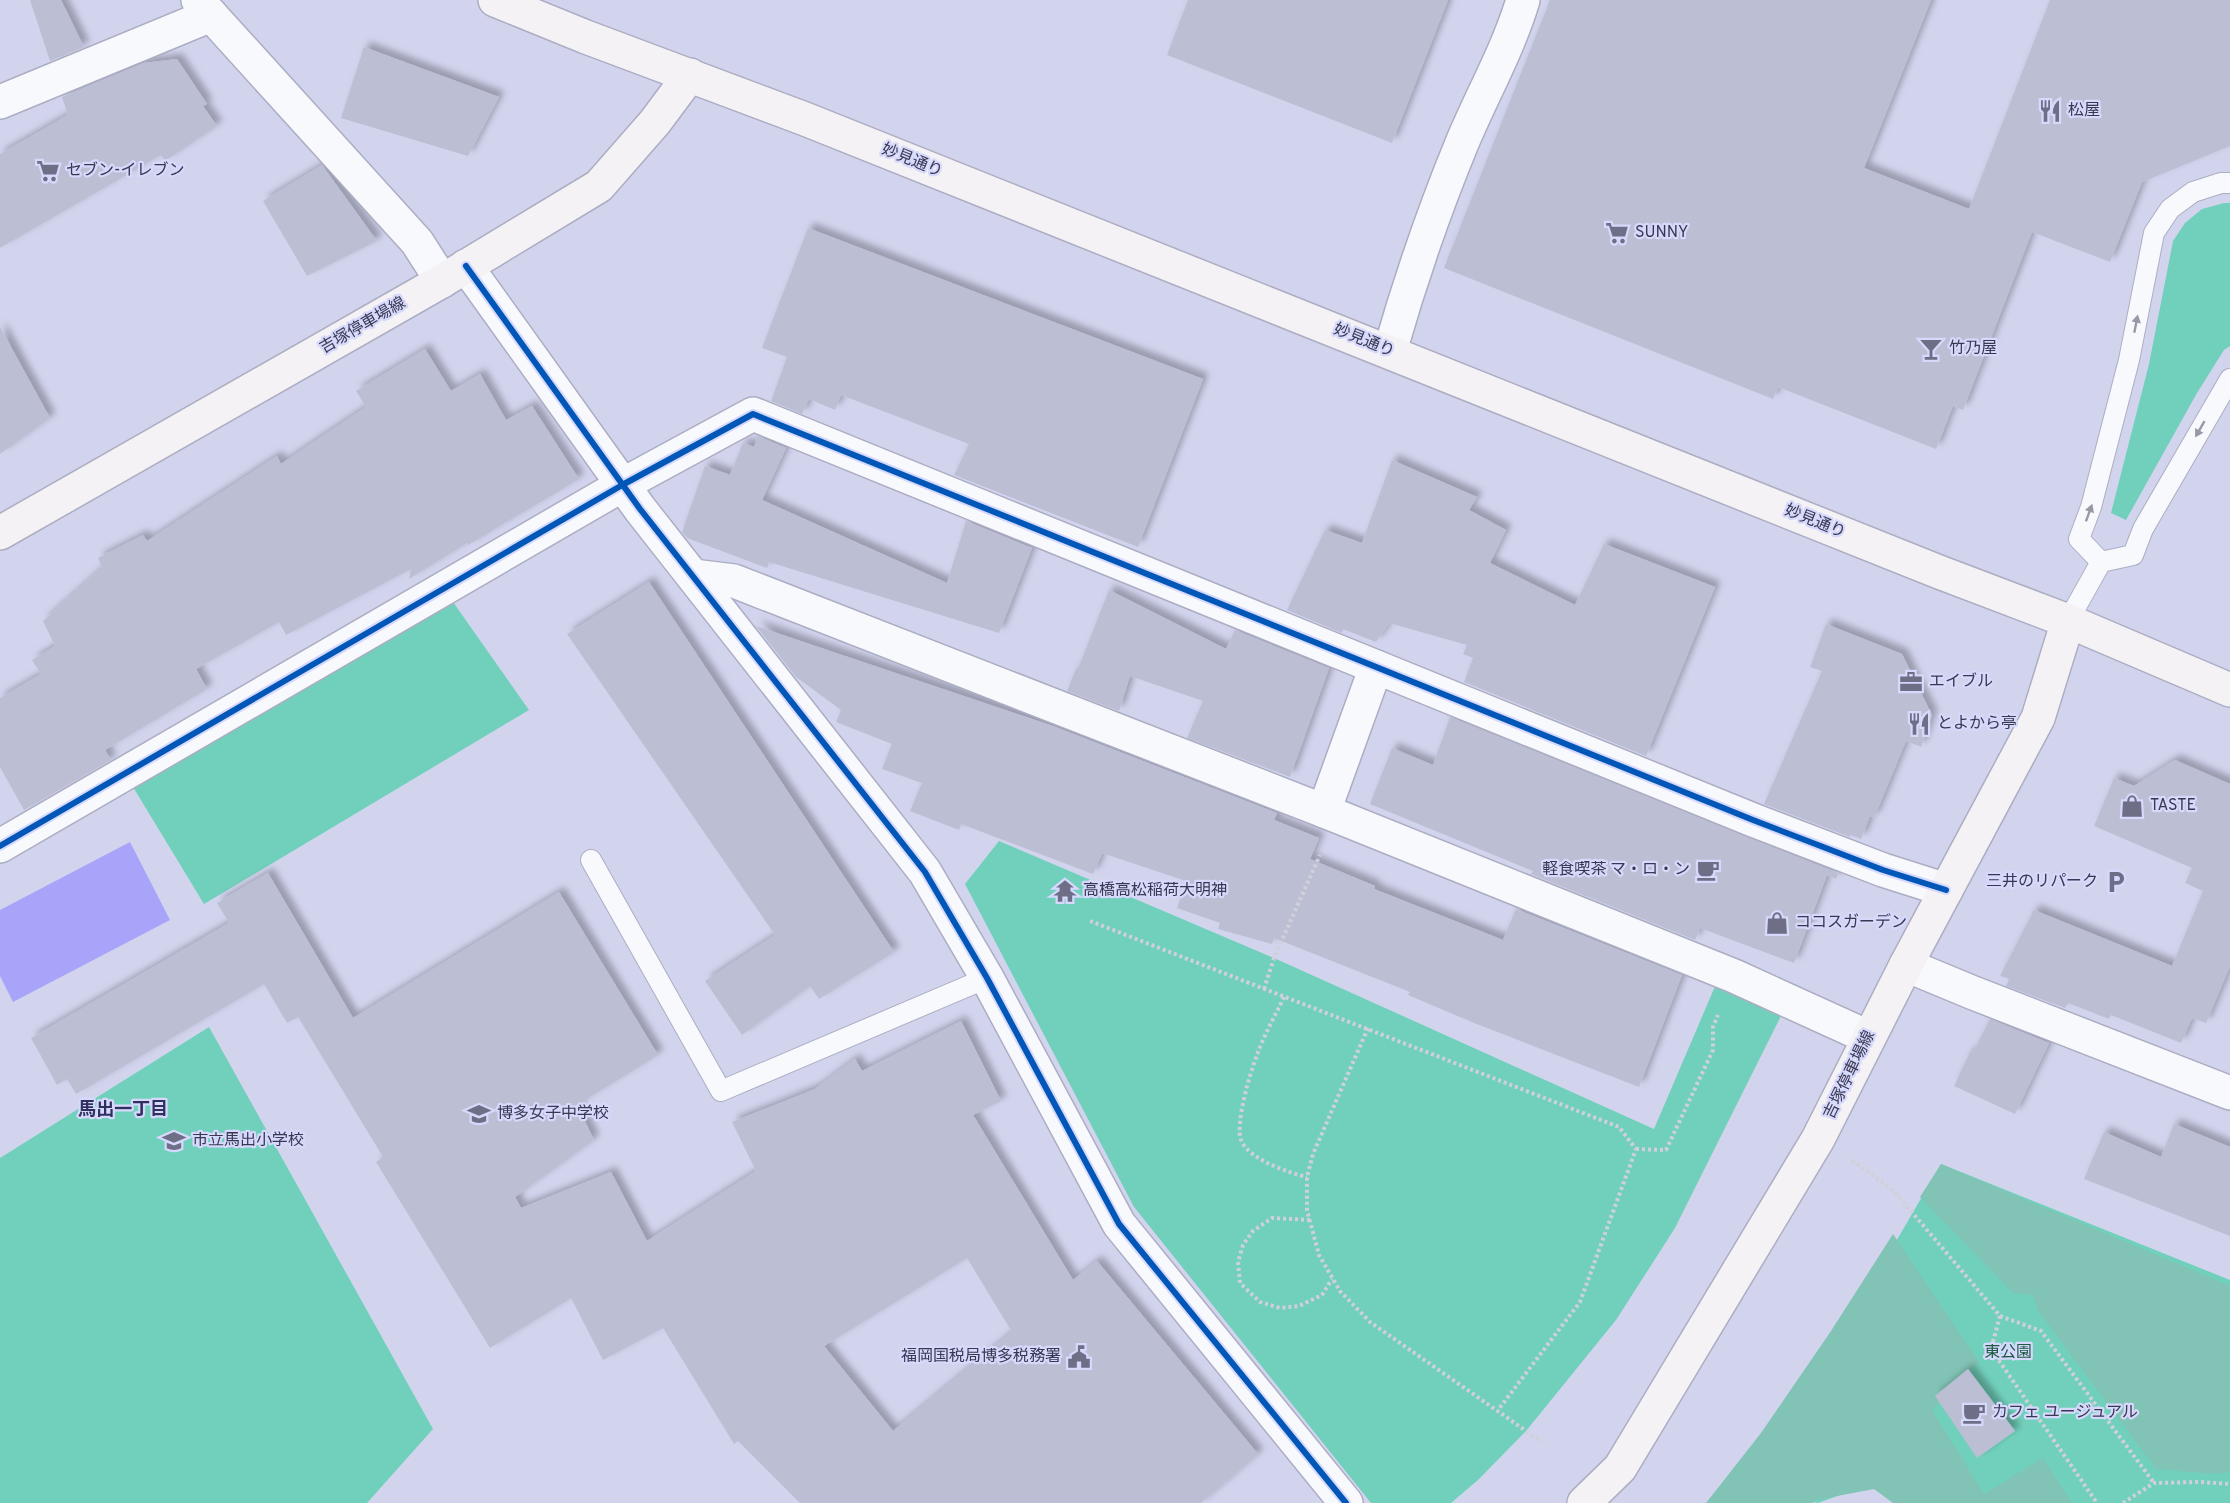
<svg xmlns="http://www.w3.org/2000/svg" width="2230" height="1503" viewBox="0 0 2230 1503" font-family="Overpass,'Noto Sans JP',sans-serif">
<defs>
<filter id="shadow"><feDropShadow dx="5.5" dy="-5.5" stdDeviation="3" flood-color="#0004"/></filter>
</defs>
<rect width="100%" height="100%" fill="#d2d4ee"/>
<g fill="#71d0bb">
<polygon points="2224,203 2230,203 2230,346 2224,350 2197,393 2126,520 2111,513 2149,364 2173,241 2185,223 2202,209"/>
<polygon points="453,602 529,710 204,904 133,787"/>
<polygon points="999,841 1274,958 1654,1129 1716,984 1782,1014 1675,1228 1616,1320 1526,1431 1478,1480 1451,1503 1371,1503 1134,1207 965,884"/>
<polygon points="209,1027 433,1429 367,1503 0,1503 0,1158"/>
<polygon points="1941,1164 2230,1280 2230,1503 1936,1503 1912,1469 1818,1503 1754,1486"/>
</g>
<g fill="#81c3b5">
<polygon points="1941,1164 2230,1286 2230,1472 2215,1474 2156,1469 2037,1309 2033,1295 2013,1293 1920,1197"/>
<polygon points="1893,1234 1979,1362 1932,1410 1984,1494 2043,1458 2072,1503 1893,1503 1874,1489 1816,1500 1813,1503 1706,1503 1761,1433 1831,1331"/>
</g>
<polygon fill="#a7a4f9" points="130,842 170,920 13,1002 0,976 0,910"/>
<g fill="#bcbed4" fill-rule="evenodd" filter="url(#shadow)">
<polygon points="30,0 61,0 84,47 50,61"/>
<polygon points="1188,0 1448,0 1392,143 1167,55"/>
<polygon points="1550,0 1931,0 1864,168 1969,209 2050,0 2230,0 2230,146 2142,182 2110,262 2032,232 1963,410 1953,406 1936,449 1778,387 1773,399 1444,268"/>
<polygon points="364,47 499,97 468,156 341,118"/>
<polygon points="177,59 207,104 203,106 217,126 165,161 161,155 0,248 0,154 68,115 62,97 144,63"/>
<polygon points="322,165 377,241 307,276 263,201"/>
<polygon points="808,228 1203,379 1138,547 954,475 969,444 841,395 835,410 809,399 802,414 771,401 787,357 762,348"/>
<polygon points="0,327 50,418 0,454"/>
<polygon points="425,349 451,391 480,374 506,420 532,406 579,479 468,545 467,543 409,579 411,569 286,635 279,622 196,669 207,689 105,750 111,760 24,810 0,767 0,698 41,674 32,660 55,646 43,621 102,568 98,558 143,535 147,541 277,456 281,464 366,407 356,391"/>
<polygon points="758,436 786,448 762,500 947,583 966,521 1032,548 999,633 769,562 767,568 687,538 682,532 705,466 730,475 743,443 754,447"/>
<polygon points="1392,460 1477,497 1469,510 1506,530 1490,563 1575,605 1604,544 1715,587 1646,756 1464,682 1473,658 1463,654 1467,645 1389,623 1376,642 1343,629 1342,633 1287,610 1325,530 1362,543"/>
<polygon points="649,582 894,952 819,999 810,986 742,1035 705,981 775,935 567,634"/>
<polygon points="1109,590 1226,649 1235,630 1329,668 1290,777 1187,738 1203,701 1130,676 1119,711 1067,691 1076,669 1078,669"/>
<polygon points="1826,624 1902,654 1932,715 1921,747 1906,741 1874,818 1870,816 1861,839 1851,835 1850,837 1764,804 1822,671 1810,667"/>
<polygon points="756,626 1053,726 1277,813 1274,820 1319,838 1310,859 1375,886 1374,889 1503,940 1516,909 1682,975 1639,1087 1474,1023 1408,995 1410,992 1274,938 1272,944 1218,929 1220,923 1177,908 1186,881 1102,853 1093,874 961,824 959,830 910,811 922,783 882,769 892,744 836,722 841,710 796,677"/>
<polygon points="1450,717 1838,873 1836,879 1827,875 1794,963 1700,928 1695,940 1531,874 1533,871 1370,804 1392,748 1433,765"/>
<polygon points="2175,760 2230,784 2230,966 2206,1023 2192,1018 2181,1043 2111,1015 2109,1019 2068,1003 2065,1008 2006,986 2009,979 2000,976 2034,910 2172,966 2203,891 2185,883 2192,868 2094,826 2114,778 2134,786"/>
<path d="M268,873L353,1018L559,892L658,1055L577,1105L594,1140L515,1197L521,1208L611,1172L647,1241L756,1171L732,1122L815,1089L855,1059L862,1071L961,1021L1001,1101L973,1115L1073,1280L1097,1261L1258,1454L1201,1503H800L738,1441L734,1444L663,1328L603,1360L571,1298L490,1348L376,1162L383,1157L298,1017L287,1023L264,984L76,1094L67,1079L57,1085L31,1038L229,923L217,903ZM967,1258L1012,1332L893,1431L824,1346Z"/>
<polygon points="1990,1019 2049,1043 2015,1114 1954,1086 1970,1052 1973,1053"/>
<polygon points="2174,1124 2230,1147 2230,1236 2084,1179 2104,1132 2161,1157"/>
<polygon points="1968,1369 2015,1431 1977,1458 1935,1396"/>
</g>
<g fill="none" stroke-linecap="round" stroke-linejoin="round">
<g stroke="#acadc3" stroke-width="22">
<g id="service">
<polyline points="2101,562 2079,539 2091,507 2129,360 2154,233 2170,209 2193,192 2221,183 2230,183"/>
<polyline points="2068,621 2101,562 2133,555 2143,529 2230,379"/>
<polyline points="591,860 721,1091 987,978"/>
</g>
</g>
<g stroke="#acadc3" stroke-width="36">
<g id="minor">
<polyline points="211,15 417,242 442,281"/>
<polyline points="0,102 211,15 198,0"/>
<polyline points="466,266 640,509 925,872 987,978 1119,1224 1346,1503"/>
<path d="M1390,351C1410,281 1434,211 1462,143C1482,95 1508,50 1523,0"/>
<polyline points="693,576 734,581 1324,811 1734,976 1868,1037"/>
<polyline points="1324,811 1376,667"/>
<polyline points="0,846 624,484 753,414 1753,820 1883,870 1946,890"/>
<polyline points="1906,965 1971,992 2230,1093"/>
</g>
</g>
<g stroke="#acadc3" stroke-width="36">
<g id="secondary">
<polyline points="495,0 586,37 805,119 1939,572 2068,621 2230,690"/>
<polyline points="0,533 442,281 599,186 655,122 690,75"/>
<polyline points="1584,1503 1620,1468 1818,1139 1906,965 2038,718 2068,621"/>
</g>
</g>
<g stroke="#d0d1d8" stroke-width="4" stroke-dasharray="3 3" stroke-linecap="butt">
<polyline points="1090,921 1619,1127 1636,1149 1580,1302 1498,1410"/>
<polyline points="1264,989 1274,958 1320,855"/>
<path d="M1284,997C1275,1016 1264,1035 1257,1055C1250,1073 1235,1124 1241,1140C1248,1159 1289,1173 1307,1177"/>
<polyline points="1368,1028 1313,1154 1307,1177 1307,1210 1319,1255 1340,1291 1370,1322 1542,1442"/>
<polyline points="1636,1149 1666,1150 1713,1050 1713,1027 1718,1015"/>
<polyline points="1852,1160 1894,1191 2000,1316 1991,1349 2097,1503"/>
<polyline points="1310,1220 1272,1218 1253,1231 1243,1245 1238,1262 1240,1283 1260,1302 1280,1308 1299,1306 1322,1295 1332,1279"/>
<polyline points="2000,1316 2041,1331 2154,1483"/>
<polyline points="2123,1503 2154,1483 2200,1482 2230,1484"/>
</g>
<use href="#service" stroke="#f8f9fc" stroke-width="20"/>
<use href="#minor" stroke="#f8f9fc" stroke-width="33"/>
<use href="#secondary" stroke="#f4f2f4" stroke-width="33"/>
<g stroke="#d6d8fc" stroke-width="10">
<g id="cycleway">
<polyline points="466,266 640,509 925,872 987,978 1119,1224 1346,1503"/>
<polyline points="0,846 624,484 753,414 1753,820 1883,870 1946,890"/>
</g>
</g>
<use href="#cycleway" stroke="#0057b8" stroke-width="6"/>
</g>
<defs><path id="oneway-solid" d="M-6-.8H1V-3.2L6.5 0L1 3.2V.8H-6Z" transform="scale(1.5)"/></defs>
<g fill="#9898a6">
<use href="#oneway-solid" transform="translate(2136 324) rotate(-79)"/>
<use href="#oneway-solid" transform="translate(2200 429) rotate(120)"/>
<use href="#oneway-solid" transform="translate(2089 513) rotate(-70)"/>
</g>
<defs>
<g id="restaurant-bare" transform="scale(1.8)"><path d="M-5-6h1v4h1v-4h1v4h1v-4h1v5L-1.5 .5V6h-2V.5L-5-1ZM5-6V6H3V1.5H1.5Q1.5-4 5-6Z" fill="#6e6f87" stroke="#d6d8fc" stroke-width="2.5" paint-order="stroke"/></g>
<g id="supermarket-bare" transform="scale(1.8)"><path d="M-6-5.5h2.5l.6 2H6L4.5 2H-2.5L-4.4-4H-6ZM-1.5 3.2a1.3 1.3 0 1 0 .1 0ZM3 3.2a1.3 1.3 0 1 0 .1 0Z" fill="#6e6f87" stroke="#d6d8fc" stroke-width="2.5" paint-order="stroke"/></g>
<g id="bar-bare" transform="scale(1.8)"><path d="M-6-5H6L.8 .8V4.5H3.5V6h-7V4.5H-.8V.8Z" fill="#6e6f87" stroke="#d6d8fc" stroke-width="2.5" paint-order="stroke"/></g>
<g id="office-bare" transform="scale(1.8)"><path d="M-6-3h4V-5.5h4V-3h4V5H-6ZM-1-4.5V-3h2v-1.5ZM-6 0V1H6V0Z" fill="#6e6f87" stroke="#d6d8fc" stroke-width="2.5" paint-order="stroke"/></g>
<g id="shop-bare" transform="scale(1.8)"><path d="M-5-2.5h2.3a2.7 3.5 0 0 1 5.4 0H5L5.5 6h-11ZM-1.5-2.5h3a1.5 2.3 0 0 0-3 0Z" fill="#6e6f87" stroke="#d6d8fc" stroke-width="2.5" paint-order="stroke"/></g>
<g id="cafe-bare" transform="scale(1.8)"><path d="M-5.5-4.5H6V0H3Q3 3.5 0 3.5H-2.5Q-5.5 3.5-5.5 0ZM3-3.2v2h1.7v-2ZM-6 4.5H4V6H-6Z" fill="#6e6f87" stroke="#d6d8fc" stroke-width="2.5" paint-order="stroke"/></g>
<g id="parking-bare" transform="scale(1.8)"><path d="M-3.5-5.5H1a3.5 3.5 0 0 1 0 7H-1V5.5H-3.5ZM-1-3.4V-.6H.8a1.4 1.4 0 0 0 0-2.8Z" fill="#6e6f87" stroke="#d6d8fc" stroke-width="2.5" paint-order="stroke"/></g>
<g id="temple-bare" transform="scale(1.8)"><path d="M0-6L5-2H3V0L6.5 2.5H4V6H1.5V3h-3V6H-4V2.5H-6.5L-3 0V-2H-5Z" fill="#6e6f87" stroke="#d6d8fc" stroke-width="2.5" paint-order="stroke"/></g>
<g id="school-bare" transform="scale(1.8)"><path d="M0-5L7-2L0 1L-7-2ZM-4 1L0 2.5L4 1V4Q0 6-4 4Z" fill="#6e6f87" stroke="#d6d8fc" stroke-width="2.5" paint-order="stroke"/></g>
<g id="civic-bare" transform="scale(1.8)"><path d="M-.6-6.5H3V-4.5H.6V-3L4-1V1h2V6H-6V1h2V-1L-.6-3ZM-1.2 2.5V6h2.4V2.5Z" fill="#6e6f87" stroke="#d6d8fc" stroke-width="2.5" paint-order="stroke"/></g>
</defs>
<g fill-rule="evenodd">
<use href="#restaurant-bare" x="2050" y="111"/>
<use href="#supermarket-bare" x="48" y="171"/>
<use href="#supermarket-bare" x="1617" y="233"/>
<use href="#bar-bare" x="1931" y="349"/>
<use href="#office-bare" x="1911" y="682"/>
<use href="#restaurant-bare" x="1919" y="724"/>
<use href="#shop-bare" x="2132" y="806"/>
<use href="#cafe-bare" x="1708" y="870"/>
<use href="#parking-bare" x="2116" y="882"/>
<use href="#temple-bare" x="1065" y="891"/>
<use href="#shop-bare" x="1777" y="923"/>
<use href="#school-bare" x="479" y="1114"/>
<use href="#school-bare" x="174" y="1141"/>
<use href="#civic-bare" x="1079" y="1357"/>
<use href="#cafe-bare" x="1974" y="1413"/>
</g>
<g text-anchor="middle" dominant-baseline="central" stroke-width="4.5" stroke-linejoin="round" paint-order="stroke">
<g font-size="16" fill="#383850" stroke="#d6d8fc" text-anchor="start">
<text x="2068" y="111">松屋</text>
<text x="66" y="171">セブン-イレブン</text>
<text x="1635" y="233">SUNNY</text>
<text x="1949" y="349">竹乃屋</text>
<text x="1929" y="682">エイブル</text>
<text x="1937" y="724">とよから亭</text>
<text x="2150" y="806">TASTE</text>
<text x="1690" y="870" text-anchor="end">軽食喫茶 マ・ロ・ン</text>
<text x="2098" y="882" text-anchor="end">三井のリパーク</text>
<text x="1083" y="891">高橋高松稲荷大明神</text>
<text x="1795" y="923">ココスガーデン</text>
<text x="497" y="1114">博多女子中学校</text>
<text x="192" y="1141">市立馬出小学校</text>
<text x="1061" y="1357" text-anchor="end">福岡国税局博多税務署</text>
<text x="1992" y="1413">カフェ ユージュアル</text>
</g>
<g font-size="16" fill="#383850" stroke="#d6d8fc">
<text transform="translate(912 161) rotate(22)">妙見通り</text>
<text transform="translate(363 326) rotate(-30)">吉塚停車場線</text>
<text transform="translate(1364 341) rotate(22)">妙見通り</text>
<text transform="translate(1815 522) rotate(22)">妙見通り</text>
<text transform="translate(1850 1075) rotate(-64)">吉塚停車場線</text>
</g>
<g font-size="16" fill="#1b5940" stroke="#d6d8fc">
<text x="2008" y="1353">東公園</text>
</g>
<g font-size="18" font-weight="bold" fill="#312f5f" stroke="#d6d8fc">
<text x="123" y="1110">馬出一丁目</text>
</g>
</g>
</svg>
